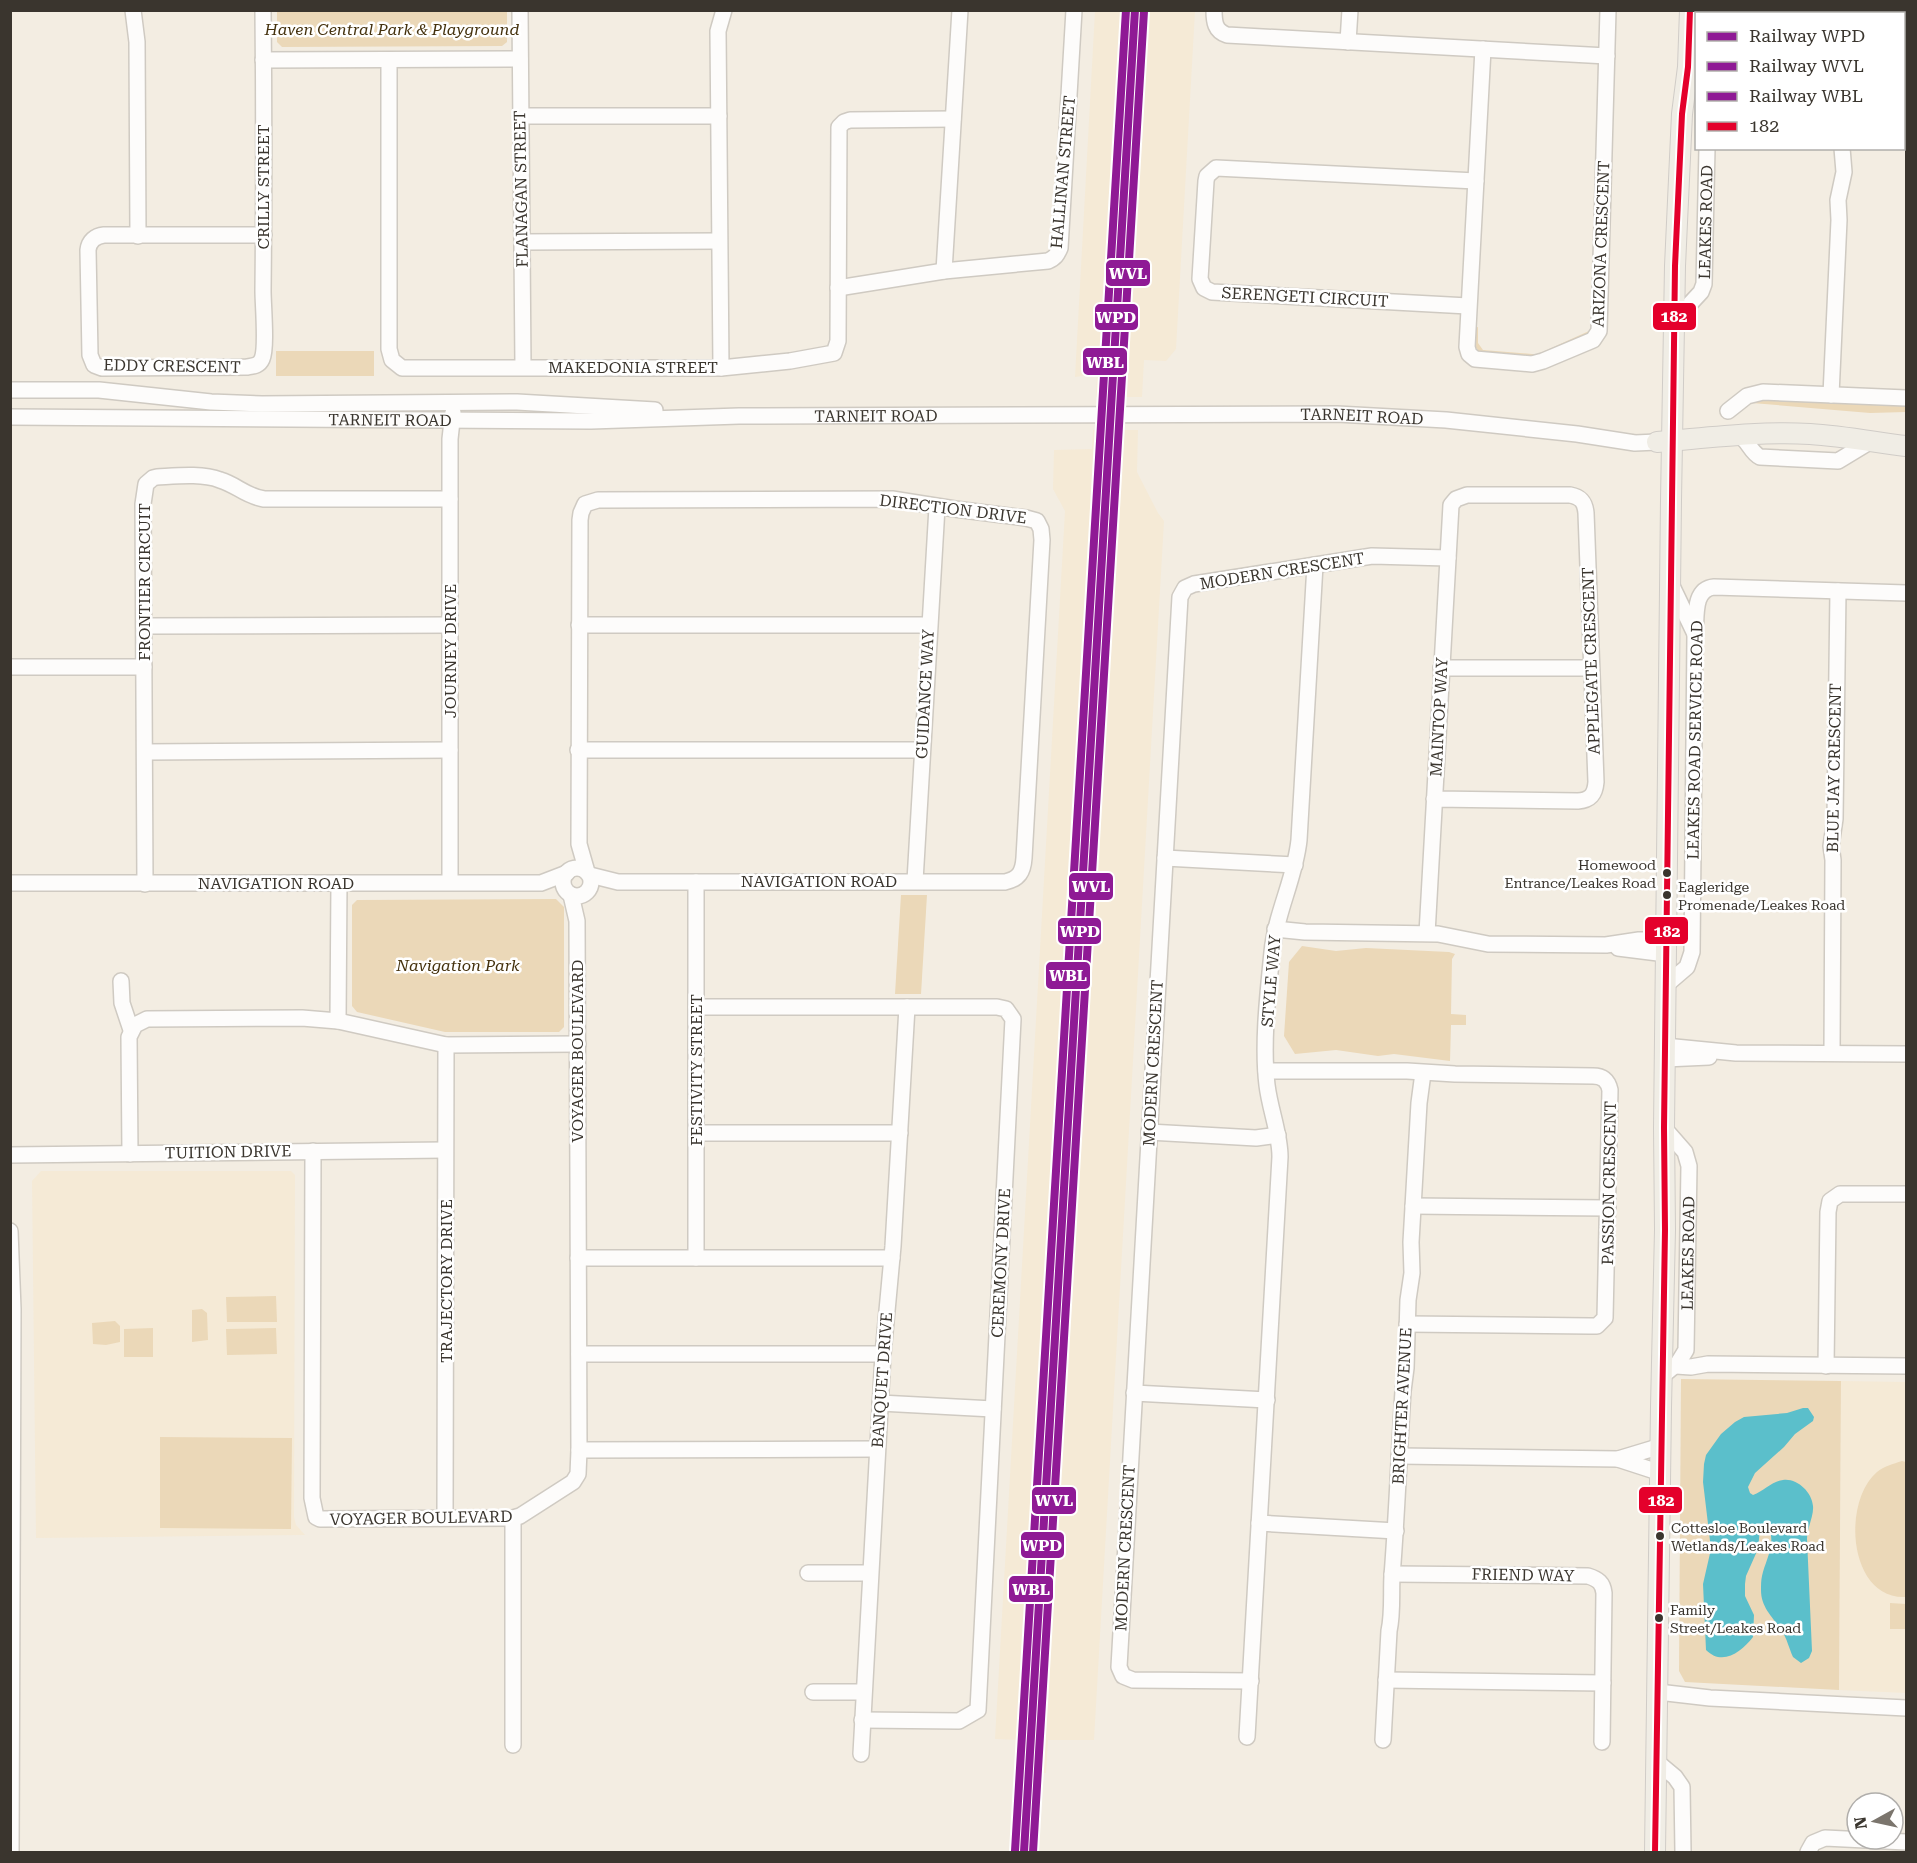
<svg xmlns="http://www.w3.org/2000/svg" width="1917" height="1863" viewBox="0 0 1917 1863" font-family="'Roboto Serif',serif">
<rect width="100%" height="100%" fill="#f3ede2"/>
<g fill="#f5ead6">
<polygon points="1095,11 1195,11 1176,349 1166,361 1144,360 1142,397 1096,397 1097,374 1075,377"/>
<polygon points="1093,430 1138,430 1137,472 1158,513 1164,521 1094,1740 1048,1740 1046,1773 1038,1773 1034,1852 1021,1852 1025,1772 1019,1771 1021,1740 995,1739 1065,511 1053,489 1054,450 1092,449"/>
<polygon points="41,1171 291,1171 295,1175 294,1517 296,1525 305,1535 36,1538 32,1181"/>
<polygon points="1841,1381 1906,1382 1906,1693 1839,1690"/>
</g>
<g fill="#ebd8b8">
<polygon points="277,11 507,11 507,42 502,46 282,47 277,42"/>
<polygon points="1478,327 1478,343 1483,350 1532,354 1538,354 1589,331 1591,333 1538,358 1480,353 1474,345 1474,328"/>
<rect x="276" y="351" width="98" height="25"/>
<polygon points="1757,397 1906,403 1906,412 1870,413 1752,403 1751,401"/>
<polygon points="901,895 927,895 921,994 895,994"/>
<polygon points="556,899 564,907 564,1027 559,1032 445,1032 357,1012 352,1006 352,905 357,900"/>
<polygon points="1302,946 1336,951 1366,948 1449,952 1455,954 1452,959 1451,1014 1466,1015 1466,1025 1451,1025 1450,1061 1394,1054 1378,1056 1336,1050 1295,1054 1284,1036 1289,962"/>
<polygon points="276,1296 277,1322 227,1322 226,1297"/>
<polygon points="202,1309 207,1313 208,1340 192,1342 192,1310"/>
<polygon points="115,1321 120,1326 120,1342 106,1345 93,1344 92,1323"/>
<polygon points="153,1328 153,1357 124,1357 124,1329"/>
<polygon points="276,1328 277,1354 227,1355 226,1329"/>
<polygon points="1681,1379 1841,1381 1839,1690 1685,1682 1679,1671"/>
<polygon points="160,1437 292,1438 291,1529 160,1528"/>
<path d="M1902,1461L1906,1462V1597C1849,1600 1841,1503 1877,1472C1884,1466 1893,1464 1902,1461Z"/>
<polygon points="1890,1603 1906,1604 1906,1629 1890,1629"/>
</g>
<path fill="#5bbfcb" d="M1803,1408H1808L1814,1417L1813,1421L1795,1434L1784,1447L1755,1473L1748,1487L1750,1493L1753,1495C1764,1491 1772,1481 1783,1480C1797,1478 1812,1492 1813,1506C1814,1516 1807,1528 1807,1539L1812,1651L1809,1658L1801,1663L1793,1657C1789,1648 1787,1639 1782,1631C1773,1617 1761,1608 1761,1590C1761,1585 1761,1580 1762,1576C1765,1561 1778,1541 1767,1526H1763L1760,1529L1758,1549L1746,1576L1745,1584V1596L1754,1615L1753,1637C1742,1651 1723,1667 1706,1650L1703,1584L1711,1549L1703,1482L1704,1464L1706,1455L1721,1434L1735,1422L1744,1417L1787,1413Z"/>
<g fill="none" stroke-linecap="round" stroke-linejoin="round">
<g stroke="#cfcac2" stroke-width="18">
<g id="minor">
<polyline points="133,10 137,42 138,236"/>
<path d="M263,10C264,104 264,197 263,291C263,305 267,348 262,359C259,366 253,366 247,367L102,368L94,365L90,355L88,250C89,241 95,236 104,235H264"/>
<polyline points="520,10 523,367"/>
<path d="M1214,10C1214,22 1215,31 1227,35L1607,56"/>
<polyline points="1849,14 1849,10"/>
<polyline points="1348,42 1350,10"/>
<polyline points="1483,49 1467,347 1469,354 1475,359 1532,364 1543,361 1593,340 1599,331 1608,10"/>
<polyline points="263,60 520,59"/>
<polyline points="389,60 389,349 392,360 402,368 721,368 790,361 834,353 838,341 839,127 844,122 850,120 953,119"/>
<polyline points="521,116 719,116"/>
<polyline points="522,242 719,241"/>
<polyline points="944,271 960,10"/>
<path d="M838,288L944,271L1048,261C1055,258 1057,255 1060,248L1074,10"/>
<polyline points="1468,306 1212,292 1204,288 1200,279 1206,181 1207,176 1216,168 1476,181"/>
<path id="s1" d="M1674,321L1701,292L1704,284L1707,148"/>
<polyline points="721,368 718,31 724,10"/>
<polyline points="10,390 99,390 211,402 262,404 517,402 655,410"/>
<polyline points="1831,395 1839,220 1838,200 1844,172 1842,148"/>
<polyline points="1728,411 1747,396 1763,392 1906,398"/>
<path id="s2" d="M10,417L591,421L739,416L1337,414L1446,420L1577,434L1635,443L1657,442"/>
<path d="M1738,435C1748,439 1750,452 1760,457L1838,461L1871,441"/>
<polyline points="1672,586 1695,634"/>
<polyline points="579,625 929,625"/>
<polyline points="144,626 450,625"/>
<polyline points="10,667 144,667"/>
<polyline points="1441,668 1591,668"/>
<polyline points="578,750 922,750"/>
<polyline points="145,752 450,750"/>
<polyline points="1165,858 1295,865"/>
<circle cx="577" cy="882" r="14"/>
<path d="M587,872L579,844L580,520L581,513L585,504L598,500L892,499L955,509L1026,518L1037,521L1041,529L1042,540L1024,858C1023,872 1019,879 1005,882H618L590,875"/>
<polyline points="915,881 937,507"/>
<polyline points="450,882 450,439 453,412"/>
<polyline points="696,882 696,1258"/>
<polyline points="10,883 541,883 567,873"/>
<path d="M145,884L143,504L146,484L153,478L157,477C176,476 202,473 220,480C237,485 245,496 264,499H450"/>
<polyline points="1275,929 1305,932 1438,934 1488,944 1606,945 1639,940 1666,940"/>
<path d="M1427,933L1428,916L1451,505L1456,499L1467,495H1570C1581,497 1585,502 1586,513L1596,782C1595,794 1591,800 1578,801L1434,799"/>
<polyline points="1618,948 1666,954"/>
<polyline points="121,981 122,1003 131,1030"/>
<path d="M1666,985L1687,967L1692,952L1695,635C1697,619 1692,589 1714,587L1906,593"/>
<polyline points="696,1007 997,1007 1006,1009 1013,1019 978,1710 959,1721 862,1720"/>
<polyline points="338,1021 339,883"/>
<polyline points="1665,1046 1736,1053 1906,1054"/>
<polyline points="1832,1053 1833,860 1831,846 1835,819 1838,591"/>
<polyline points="1665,1059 1709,1057"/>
<path d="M1266,1071H1407L1455,1074L1593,1076C1603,1076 1608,1081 1610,1090L1605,1318L1597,1326H1590L1407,1324"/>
<polyline points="1149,1132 1256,1138 1278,1135"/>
<polyline points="697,1133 900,1133"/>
<polyline points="313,1151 312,1498 316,1517 320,1519 513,1518 520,1516 573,1482 578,1474 579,1450 577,921 571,895"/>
<polyline points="130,1154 129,1037 135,1025 147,1019 302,1018 338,1021 446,1045 578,1044"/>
<polyline points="10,1155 445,1150"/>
<polyline points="1413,1206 1608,1208"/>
<polyline points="10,1231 13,1309 11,1852"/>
<polyline points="578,1258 892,1258"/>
<polyline points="579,1354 883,1354"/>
<polyline points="1676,1366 1691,1367 1708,1364 1906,1366"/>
<polyline points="1826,1366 1828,1212 1830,1201 1840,1194 1906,1194"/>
<path id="s3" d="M1661,1377L1678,1363L1686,1350L1689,1166L1685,1152L1664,1128"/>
<polyline points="1134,1393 1267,1400"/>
<polyline points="880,1403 993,1409"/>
<polyline points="579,1450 877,1449"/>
<polyline points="1399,1456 1618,1459 1661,1446"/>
<polyline points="1618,1459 1661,1473"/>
<polyline points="445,1518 446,1045"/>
<polyline points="1259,1523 1396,1531"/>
<polyline points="808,1573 870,1573"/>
<path d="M1392,1574L1588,1576C1598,1579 1603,1583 1604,1593L1602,1742"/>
<polyline points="1386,1680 1603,1683"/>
<polyline points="1251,1681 1133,1680 1123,1676 1119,1667 1180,597 1185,588 1194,584 1372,556 1448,558"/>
<polyline points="813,1692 863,1692"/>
<polyline points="1658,1692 1710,1698 1906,1708"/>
<path d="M1247,1737L1280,1157C1280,1133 1270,1110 1267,1085C1262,1044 1268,993 1272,952C1276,912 1295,879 1299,840L1315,565"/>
<path d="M1383,1740L1389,1631C1393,1613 1391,1594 1392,1576C1397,1514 1399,1453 1403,1391L1406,1368L1408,1300L1412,1273L1411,1242L1419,1103L1423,1073"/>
<polyline points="513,1745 513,1518"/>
<polyline points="861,1754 883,1354 893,1246 907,1007"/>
<polyline points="1657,1762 1675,1777 1682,1787 1683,1852"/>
<polyline points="1808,1852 1813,1843 1825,1838 1906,1842"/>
</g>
</g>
<g stroke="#d0ccc7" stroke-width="22">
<g id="major">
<path d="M1657,442C1707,438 1759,431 1810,434C1842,436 1874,442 1906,446"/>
<polyline points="1655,1852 1661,1407 1665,1230 1664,1128 1671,500 1675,266 1682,114 1688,67 1690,10"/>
</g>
</g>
<use href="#minor" stroke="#fdfcfb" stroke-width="15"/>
<use href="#major" stroke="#f0ede5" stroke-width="20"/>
<g stroke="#fff" stroke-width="10">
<polyline id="bus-1" points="1655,1852 1665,1230 1664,1128 1675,266 1682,114 1688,67 1690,10"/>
</g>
<use href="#bus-1" stroke="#e4002b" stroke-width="6"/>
<g stroke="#fff" stroke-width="12">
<polyline id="rail-1" points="1024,1852 1135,10"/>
</g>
<g stroke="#fff" stroke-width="12">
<polyline id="rail-2" points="1033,1852 1144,11"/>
</g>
<g stroke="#fff" stroke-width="12">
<polyline id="rail-3" points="1015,1851 1126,10"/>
</g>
<use href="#rail-1" stroke="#8f1a95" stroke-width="8"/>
<use href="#rail-2" stroke="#8f1a95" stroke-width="8"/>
<use href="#rail-3" stroke="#8f1a95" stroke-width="8"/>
</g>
<g fill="#3a352e" stroke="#fff" stroke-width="2">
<circle cx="1667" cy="873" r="5"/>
<circle cx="1667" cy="895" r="5"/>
<circle cx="1660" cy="1536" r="5"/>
<circle cx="1659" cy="1618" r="5"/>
</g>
<g text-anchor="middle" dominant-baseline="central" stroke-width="5" stroke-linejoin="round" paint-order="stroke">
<g font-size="14" fill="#3a352e" stroke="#fff" text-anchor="start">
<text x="1656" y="865" text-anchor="end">Homewood<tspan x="1656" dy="18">Entrance/Leakes Road</tspan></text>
<text x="1678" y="887">Eagleridge<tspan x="1678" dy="18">Promenade/Leakes Road</tspan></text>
<text x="1671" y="1528">Cottesloe Boulevard<tspan x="1671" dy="18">Wetlands/Leakes Road</tspan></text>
<text x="1670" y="1610">Family<tspan x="1670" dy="18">Street/Leakes Road</tspan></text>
</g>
<g font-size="16" font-style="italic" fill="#44310d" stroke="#fff">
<text x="392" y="29">Haven Central Park &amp; Playground</text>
<text x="458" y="965">Navigation Park</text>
</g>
<g font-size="16" fill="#3a352e" stroke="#fff">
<text transform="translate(1063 172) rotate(-85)">HALLINAN STREET</text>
<text transform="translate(263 187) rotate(-90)">CRILLY STREET</text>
<text transform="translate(521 189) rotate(-91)">FLANAGAN STREET</text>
<text stroke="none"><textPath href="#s1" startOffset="110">LEAKES ROAD</textPath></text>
<text transform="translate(1601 244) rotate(-88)">ARIZONA CRESCENT</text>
<text transform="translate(1305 297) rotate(3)">SERENGETI CIRCUIT</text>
<text transform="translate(172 366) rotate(1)">EDDY CRESCENT</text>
<text x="633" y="367">MAKEDONIA STREET</text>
<text stroke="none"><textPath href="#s2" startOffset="866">TARNEIT ROAD</textPath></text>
<text stroke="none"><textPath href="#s2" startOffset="1352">TARNEIT ROAD</textPath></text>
<text stroke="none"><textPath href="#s2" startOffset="380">TARNEIT ROAD</textPath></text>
<text transform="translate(953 509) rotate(7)">DIRECTION DRIVE</text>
<text transform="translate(1282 571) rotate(-9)">MODERN CRESCENT</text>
<text transform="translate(144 582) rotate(-90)">FRONTIER CIRCUIT</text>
<text transform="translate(450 651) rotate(-90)">JOURNEY DRIVE</text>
<text transform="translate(1591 661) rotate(-92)">APPLEGATE CRESCENT</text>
<text transform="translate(925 694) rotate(-87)">GUIDANCE WAY</text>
<text transform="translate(1439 717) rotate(-87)">MAINTOP WAY</text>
<text transform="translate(1695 740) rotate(-89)">LEAKES ROAD SERVICE ROAD</text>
<text transform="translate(1834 768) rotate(-89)">BLUE JAY CRESCENT</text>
<text x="819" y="881">NAVIGATION ROAD</text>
<text x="276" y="883">NAVIGATION ROAD</text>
<text transform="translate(1271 981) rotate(-85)">STYLE WAY</text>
<text transform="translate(577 1051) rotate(-90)">VOYAGER BOULEVARD</text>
<text transform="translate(1153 1063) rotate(-87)">MODERN CRESCENT</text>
<text transform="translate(696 1070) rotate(-90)">FESTIVITY STREET</text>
<text transform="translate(228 1152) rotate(-1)">TUITION DRIVE</text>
<text transform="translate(1609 1183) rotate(-89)">PASSION CRESCENT</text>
<text stroke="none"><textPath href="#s3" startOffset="134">LEAKES ROAD</textPath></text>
<text transform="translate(1001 1263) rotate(-87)">CEREMONY DRIVE</text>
<text transform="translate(446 1281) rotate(-90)">TRAJECTORY DRIVE</text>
<text transform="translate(882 1380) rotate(-86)">BANQUET DRIVE</text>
<text transform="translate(1402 1406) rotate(-87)">BRIGHTER AVENUE</text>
<text transform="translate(421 1518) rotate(-1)">VOYAGER BOULEVARD</text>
<text transform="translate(1125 1548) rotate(-87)">MODERN CRESCENT</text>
<text transform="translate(1523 1575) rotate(1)">FRIEND WAY</text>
</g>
</g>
<g stroke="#fff" stroke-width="2">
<rect x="1105" y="259" width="46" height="28" rx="6" fill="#8f1a95"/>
<rect x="1652" y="302" width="45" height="29" rx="6" fill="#e4002b"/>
<rect x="1094" y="303" width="45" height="28" rx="6" fill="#8f1a95"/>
<rect x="1082" y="347" width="46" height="29" rx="6" fill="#8f1a95"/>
<rect x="1068" y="872" width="46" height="29" rx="6" fill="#8f1a95"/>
<rect x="1644" y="916" width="45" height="29" rx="6" fill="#e4002b"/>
<rect x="1057" y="917" width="45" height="28" rx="6" fill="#8f1a95"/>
<rect x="1045" y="961" width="46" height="29" rx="6" fill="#8f1a95"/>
<rect x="1638" y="1486" width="45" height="28" rx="6" fill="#e4002b"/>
<rect x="1031" y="1486" width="46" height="29" rx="6" fill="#8f1a95"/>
<rect x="1020" y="1531" width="45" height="28" rx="6" fill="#8f1a95"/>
<rect x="1008" y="1575" width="46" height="28" rx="6" fill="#8f1a95"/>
</g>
<g font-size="16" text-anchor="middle" font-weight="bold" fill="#fff">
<text x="1128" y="279">WVL</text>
<text x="1674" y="322">182</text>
<text x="1116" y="323">WPD</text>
<text x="1105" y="368">WBL</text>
<text x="1091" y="892">WVL</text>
<text x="1667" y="937">182</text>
<text x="1080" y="937">WPD</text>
<text x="1068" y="981">WBL</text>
<text x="1661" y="1506">182</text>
<text x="1054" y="1506">WVL</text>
<text x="1042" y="1551">WPD</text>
<text x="1031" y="1595">WBL</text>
</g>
<rect width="1917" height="1863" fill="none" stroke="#3a352e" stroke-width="24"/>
<rect x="1695" y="12" width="210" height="138" fill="#ffffff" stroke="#b0aeab" stroke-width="1.5"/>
<rect x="1707" y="32" width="30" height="9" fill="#8f1a95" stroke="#b0aeab" stroke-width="1.5"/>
<text x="1749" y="42" font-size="18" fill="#3a352e">Railway WPD</text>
<rect x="1707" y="62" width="30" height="9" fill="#8f1a95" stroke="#b0aeab" stroke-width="1.5"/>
<text x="1749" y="72" font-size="18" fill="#3a352e">Railway WVL</text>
<rect x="1707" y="92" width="30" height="9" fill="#8f1a95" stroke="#b0aeab" stroke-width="1.5"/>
<text x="1749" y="102" font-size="18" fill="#3a352e">Railway WBL</text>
<rect x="1707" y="122" width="30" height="9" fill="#e4002b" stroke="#b0aeab" stroke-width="1.5"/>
<text x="1749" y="132" font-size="18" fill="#3a352e">182</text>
<g transform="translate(1875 1821) rotate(262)"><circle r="28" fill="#ffffff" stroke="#b0aeab" stroke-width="1.5"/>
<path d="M0-4.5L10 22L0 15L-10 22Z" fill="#7b756d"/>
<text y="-9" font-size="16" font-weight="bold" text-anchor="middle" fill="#3a352e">N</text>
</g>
</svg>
